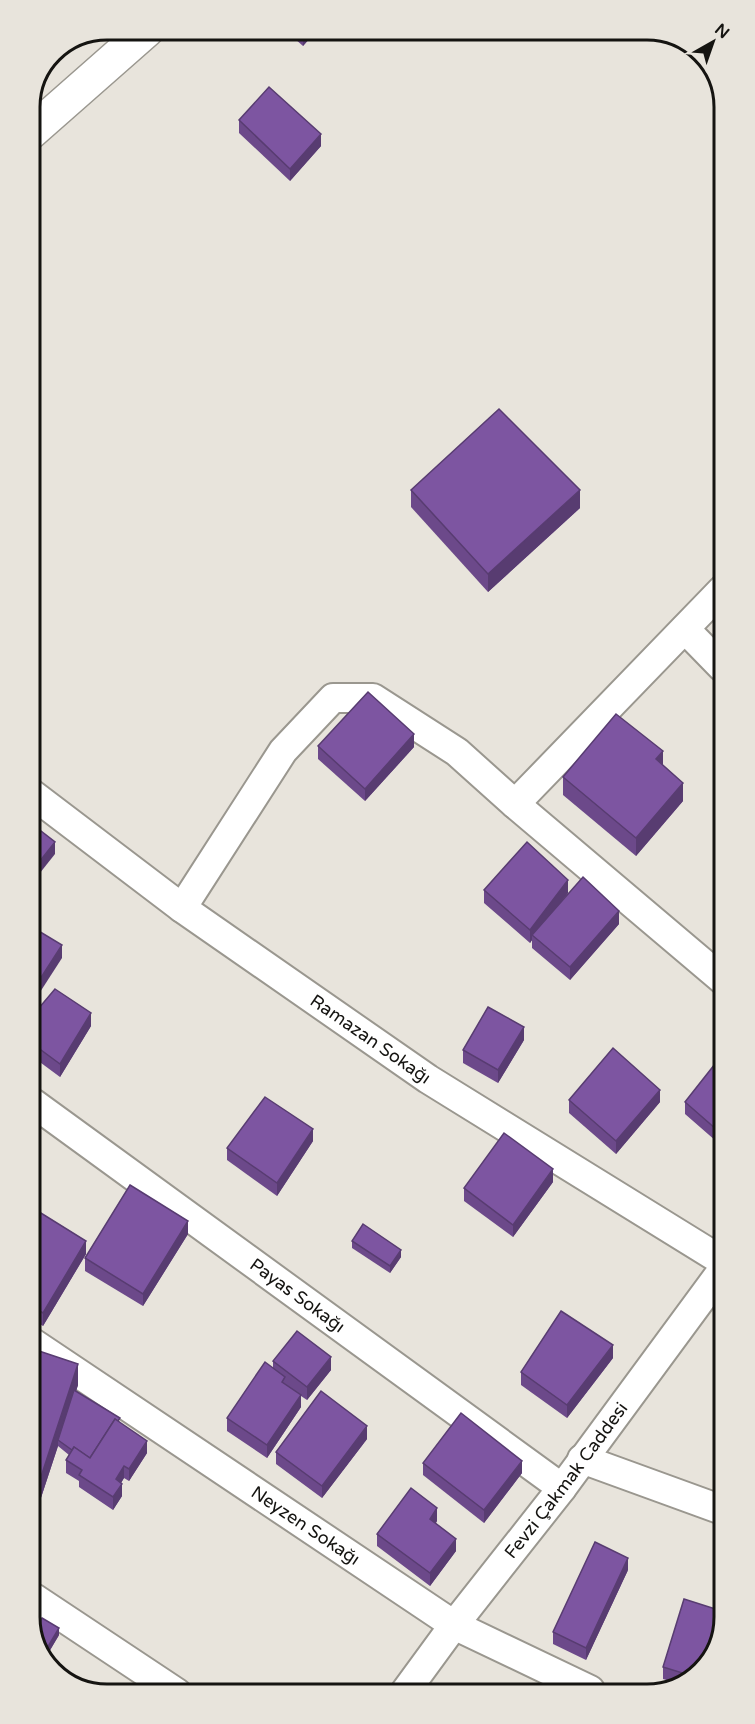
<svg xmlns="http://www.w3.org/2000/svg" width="755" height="1724" viewBox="0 0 755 1724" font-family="'Varela Round',sans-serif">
<rect width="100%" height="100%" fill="#e8e4dc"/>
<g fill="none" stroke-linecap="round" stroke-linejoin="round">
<g stroke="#9a978f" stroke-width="32">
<g id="street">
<polyline points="685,629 722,667"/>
<path id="s1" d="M32,794L182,908L428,1079L724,1262"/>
<polyline points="515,804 722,590"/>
<polyline points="182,908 283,751 333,698 373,698 457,752 515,804 723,980"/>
<path id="s2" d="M33,1103L562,1488"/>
<path id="s3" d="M33,1343L454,1625L590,1690"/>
<polyline points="582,1459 725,1511"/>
<polyline points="34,1598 177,1693"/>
<path id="s4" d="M405,1692L454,1625L562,1488L724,1268"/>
</g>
</g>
<g stroke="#9a978f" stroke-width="36">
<polyline id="secondary" points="30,133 147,30"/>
</g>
<use href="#street" stroke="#fff" stroke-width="28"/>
<use href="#secondary" stroke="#fff" stroke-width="33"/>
</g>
<g fill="#6c498a">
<polygon points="285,30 317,30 303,46"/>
<polygon points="239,120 321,146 290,181 239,133"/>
<polygon points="411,490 580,508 488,592 411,507"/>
<polygon points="318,746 414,747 365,801 318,759"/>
<polygon points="663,765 683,801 636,856 563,795 563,777"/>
<polygon points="484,890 568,893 559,904 619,924 570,980 532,948 532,940 530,943 484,903"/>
<polygon points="33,1015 91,1026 60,1077 33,1057"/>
<polygon points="524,1040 498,1083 463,1063 463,1050"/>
<polygon points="723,1063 724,1148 685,1114 685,1102 722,1071 722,1064"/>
<polygon points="569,1100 660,1102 616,1154 569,1113"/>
<polygon points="313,1141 277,1196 227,1160 227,1148"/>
<polygon points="553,1182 513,1237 464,1201 464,1188"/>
<polygon points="33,1215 86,1254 43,1326 33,1320"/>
<polygon points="188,1234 143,1306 85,1271 85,1258"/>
<polygon points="352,1241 401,1257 390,1273 352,1248"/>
<polygon points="33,1349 78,1385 76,1391 120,1422 147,1453 129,1481 124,1478 121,1483 122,1496 113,1510 79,1487 79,1481 66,1473 66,1460 69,1455 58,1446 35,1516 34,1516"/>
<polygon points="613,1358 567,1418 521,1385 521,1372"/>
<polygon points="273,1361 331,1370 307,1400 301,1396 301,1407 267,1458 227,1431 227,1418 273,1368"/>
<polygon points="367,1439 322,1498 276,1464 276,1452"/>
<polygon points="423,1463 522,1473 484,1523 423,1475"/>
<polygon points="437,1521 436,1523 456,1551 430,1586 377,1546 377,1534"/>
<polygon points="628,1570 586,1660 553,1644 553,1632"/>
<polygon points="59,1635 46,1657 34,1641"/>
<polygon points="709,1663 680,1684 663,1679 663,1667"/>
</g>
<g fill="#583c71">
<polygon points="306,30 317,30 303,46 303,34"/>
<polygon points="321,134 321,146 290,181 290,169"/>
<polygon points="580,490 580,508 488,592 488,574"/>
<polygon points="414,734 414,747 365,801 365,789"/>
<polygon points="663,751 663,769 656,759"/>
<polygon points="683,783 683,801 636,856 636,838"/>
<polygon points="55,842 55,854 32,883 32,871"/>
<polygon points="568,880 568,893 534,937 532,935 532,940 530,943 530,930"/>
<polygon points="619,911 619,924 570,980 570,967"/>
<polygon points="62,945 62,958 33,1003 33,990"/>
<polygon points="91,1013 91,1026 60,1077 60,1064"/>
<polygon points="524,1027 524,1040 498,1083 498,1070"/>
<polygon points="660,1090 660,1102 616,1154 616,1141"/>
<polygon points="313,1129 313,1141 277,1196 277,1183"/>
<polygon points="553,1169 553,1182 513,1237 513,1225"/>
<polygon points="188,1221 188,1234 143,1306 143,1294"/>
<polygon points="86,1241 86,1254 43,1326 43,1313"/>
<polygon points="401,1250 401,1257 390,1273 390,1266"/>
<polygon points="613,1345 613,1358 567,1418 567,1405"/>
<polygon points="331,1357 331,1370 307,1400 307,1387"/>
<polygon points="78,1364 78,1385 60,1441 58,1440 58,1446 35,1516 35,1495"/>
<polygon points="301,1395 301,1407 267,1458 267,1445"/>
<polygon points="367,1426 367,1439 322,1498 322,1486"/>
<polygon points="147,1441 147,1453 129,1481 129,1469"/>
<polygon points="522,1461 522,1473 484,1523 484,1510"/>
<polygon points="124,1466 124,1478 116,1491 116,1479"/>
<polygon points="122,1484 122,1496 113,1510 113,1497"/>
<polygon points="437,1508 437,1521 430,1531 430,1519"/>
<polygon points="456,1539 456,1551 430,1586 430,1573"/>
<polygon points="628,1558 628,1570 586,1660 586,1648"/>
<polygon points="59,1628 59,1635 46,1657 46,1650"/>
</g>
<g fill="#7d55a1" stroke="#583c71" stroke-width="1.5">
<polygon points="299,30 306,30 303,34"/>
<polygon points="269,87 321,134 290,169 239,120"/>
<polygon points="499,409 580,490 488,574 411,490"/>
<polygon points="368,692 414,734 365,789 318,746"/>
<polygon points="616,714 663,751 656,759 683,783 636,838 563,777"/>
<polygon points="32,824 55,842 32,871"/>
<polygon points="527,842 568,880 530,930 484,890"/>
<polygon points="583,877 619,911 570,967 532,935"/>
<polygon points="32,927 62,945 33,990"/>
<polygon points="55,989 91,1013 60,1064 33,1044 33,1015"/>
<polygon points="488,1007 524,1027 498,1070 463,1050"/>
<polygon points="613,1048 660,1090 616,1141 569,1100"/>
<polygon points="715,1064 723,1072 724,1136 685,1102"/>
<polygon points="265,1097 313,1129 277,1183 227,1148"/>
<polygon points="504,1133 553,1169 513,1225 464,1188"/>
<polygon points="130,1185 188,1221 143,1294 85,1258"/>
<polygon points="36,1210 86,1241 43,1313 33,1307 33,1215"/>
<polygon points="363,1224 401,1250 390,1266 352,1241"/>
<polygon points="561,1311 613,1345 567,1405 521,1372"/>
<polygon points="297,1331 331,1357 307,1387 273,1361"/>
<polygon points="33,1349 78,1364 35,1495 34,1494"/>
<polygon points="265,1362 285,1377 282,1382 301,1395 267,1445 227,1418"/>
<polygon points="74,1390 120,1418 118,1421 115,1419 90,1458 74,1447 72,1450 58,1440"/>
<polygon points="321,1391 367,1426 322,1486 276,1452"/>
<polygon points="461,1413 522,1461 484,1510 423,1463"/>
<polygon points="115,1419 147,1441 129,1469 124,1466 116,1479 122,1484 113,1497 79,1475 82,1470 66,1460 74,1447 90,1458"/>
<polygon points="411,1488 437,1508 430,1519 456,1539 430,1573 377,1534"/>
<polygon points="595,1542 628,1558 586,1648 553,1632"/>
<polygon points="684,1599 725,1612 725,1616 709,1663 692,1676 663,1667"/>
<polygon points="42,1618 59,1628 46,1650 37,1645 34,1641 34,1632"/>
<polygon points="489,1688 495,1691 488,1691"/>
</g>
<g text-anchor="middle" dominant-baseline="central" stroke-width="6" stroke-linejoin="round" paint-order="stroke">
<g font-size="18" fill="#151411" stroke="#e8e4dc">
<text stroke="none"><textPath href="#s1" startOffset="418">Ramazan Sokağı</textPath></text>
<text stroke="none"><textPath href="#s2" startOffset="327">Payas Sokağı</textPath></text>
<text stroke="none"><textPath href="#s4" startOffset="266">Fevzi Çakmak Caddesi</textPath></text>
<text stroke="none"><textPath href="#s3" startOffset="328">Neyzen Sokağı</textPath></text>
</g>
</g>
<path d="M0 0H755V1724H0ZM107 40H647A67 67 0 0 1 714 107V1617A67 67 0 0 1 647 1684H107A67 67 0 0 1 40 1617V107A67 67 0 0 1 107 40Z" fill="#e8e4dc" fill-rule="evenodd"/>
<path fill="none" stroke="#151411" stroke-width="3" d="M107 40H647A67 67 0 0 1 714 107V1617A67 67 0 0 1 647 1684H107A67 67 0 0 1 40 1617V107A67 67 0 0 1 107 40Z"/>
<g transform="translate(713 42) rotate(40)" stroke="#e8e4dc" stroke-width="4.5" paint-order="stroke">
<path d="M0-4.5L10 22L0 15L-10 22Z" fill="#151411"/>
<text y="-9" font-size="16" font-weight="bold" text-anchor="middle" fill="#151411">N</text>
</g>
</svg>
